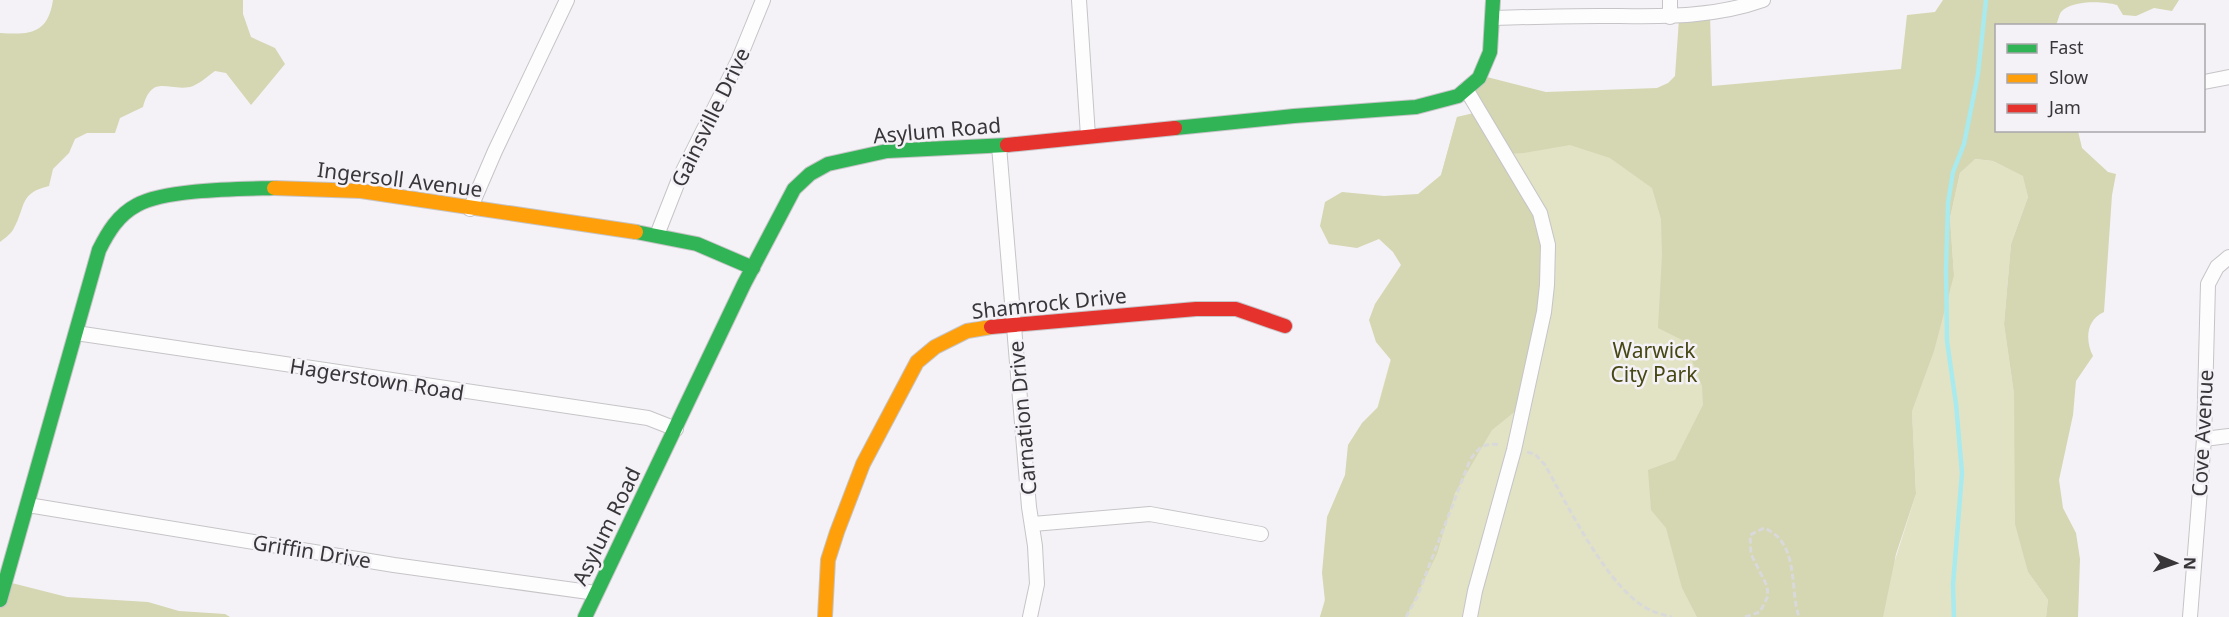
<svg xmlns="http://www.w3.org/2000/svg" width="2229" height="617" viewBox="0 0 2229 617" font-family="'Noto Sans',sans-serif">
<rect width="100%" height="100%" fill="#f4f2f6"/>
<path fill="#e2e3c5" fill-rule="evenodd" d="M1498,107L1954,275L1950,218L1960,173L1974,159L1993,161L2024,176L2028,197L2011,244L2004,324L2014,394L2016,458L2028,572L2048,600L2046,617H1320L1457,117ZM1912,412L1916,494L1894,563Z"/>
<g fill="#d5d6b2">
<path d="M53,0H243V14L251,37L275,48L285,64L251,105L226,73L215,71C208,76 198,85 190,87C167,91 152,74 143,107L120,118L115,133H87L75,139L69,153L53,169L49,186C19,193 26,206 14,228C11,234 5,238 0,242V33C30,35 48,34 53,0Z"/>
<path d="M1943,0H2179L2172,11L2154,8L2136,16L2123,15L2117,5C2103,1 2071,0 2061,12C2059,15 2058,21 2056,25L1996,26V130L2078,131L2082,148L2108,172L2116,174L2112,195L2104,312C2086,320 2085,340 2093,356L2076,381L2073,415L2059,480L2063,508L2076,533L2080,559L2078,617H2046L2048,600L2028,572L2015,524L2014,394L2004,324L2011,244L2028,197L2023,176L1993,161L1975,159L1960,173L1950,218L1954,275L1934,351L1912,411L1916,494L1896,554L1883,617H1697L1682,588L1666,528L1651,510L1648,470L1675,460L1703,405L1702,386L1684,341L1658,328L1662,255L1661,219L1652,188L1610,158L1570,145L1524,153L1506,154L1537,220L1544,244L1546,286L1518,409L1492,430L1455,493L1437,554L1406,617H1320L1325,601L1322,573L1327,517L1345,475L1348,445L1362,423L1378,407L1391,360L1376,342L1369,320L1375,304L1401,265L1393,252L1379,239L1357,248L1329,244L1320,226L1325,202L1342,192L1384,196L1418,194L1441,175L1457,117L1480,112L1468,91L1483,76L1546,92L1657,88L1668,83L1675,76L1679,19L1710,14L1712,86L1901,69L1907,15L1935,12Z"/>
<polygon points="0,580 67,597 148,602 179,611 225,614 230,617 0,617"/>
</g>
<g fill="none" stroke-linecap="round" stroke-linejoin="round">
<polyline stroke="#a8eaee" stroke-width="4.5" points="1954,617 1953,585 1962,473 1956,404 1947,341 1946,270 1948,203 1953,172 1964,144 1978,74 1986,0"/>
<g stroke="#c6c4c7" stroke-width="16">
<g id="street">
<polyline points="1079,0 1088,136"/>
<polyline points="1670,0 1670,17"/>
<path d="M1493,18C1528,17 1564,16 1599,16C1655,16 1710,19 1763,0"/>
<polyline points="2204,82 2229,77"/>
<polyline points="1466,89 1540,213 1548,245 1547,285 1544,312 1514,450 1475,591 1470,617"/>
<polyline points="999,146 1029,507 1035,546 1037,584 1030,617"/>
<polyline points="470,209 495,151 567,0"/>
<polyline points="657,235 679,179 739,59 763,0"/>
<polyline points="76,333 648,418 676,429"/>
<polyline points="2204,439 2229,436"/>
<polyline points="28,505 394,565 596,593"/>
<polyline points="1033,524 1150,514 1261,534"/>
<polyline points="2190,617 2204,439 2208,284 2217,267 2229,257"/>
</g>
</g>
<g stroke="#c6c4c7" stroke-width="16">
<g id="fast">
<polyline points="1175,128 1294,116 1416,107 1458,96 1479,78 1490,52 1493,0"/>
<polyline points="636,232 697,244 753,268"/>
<path d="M0,600L99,250C108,232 118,215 137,205C165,189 240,189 274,188"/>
<polyline points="585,617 744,284 794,189 810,174 828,164 887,151 1007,145"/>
</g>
</g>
<g stroke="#c6c4c7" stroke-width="16">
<g id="slow">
<polyline points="274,188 361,191 636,232"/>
<polyline points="825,617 828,560 837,532 863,464 917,362 935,347 967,331 991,327"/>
</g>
</g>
<g stroke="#c6c4c7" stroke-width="16">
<g id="jam">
<polyline points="1007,145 1175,128"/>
<polyline points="991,327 1196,309 1236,309 1285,326"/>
</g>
</g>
<g stroke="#dad9da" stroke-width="3" stroke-dasharray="6 3" stroke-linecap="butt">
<path d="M1527,452L1535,454L1545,465C1567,504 1609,591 1650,610C1656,613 1664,615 1672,617"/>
<path d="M1406,617L1417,597L1470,460C1479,447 1485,442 1501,445"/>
<path d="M1745,617L1760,612L1768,596L1767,586L1751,554L1750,535L1764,528C1800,543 1789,587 1799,617"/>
</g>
<use href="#street" stroke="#fdfdfe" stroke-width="14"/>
<use href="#fast" stroke="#30b455" stroke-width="14"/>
<use href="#slow" stroke="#ff9f0a" stroke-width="14"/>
<use href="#jam" stroke="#e5322d" stroke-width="14"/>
</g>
<g text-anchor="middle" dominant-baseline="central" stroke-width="5" stroke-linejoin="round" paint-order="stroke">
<g font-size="21" fill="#383638" stroke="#f4f1f7">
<text transform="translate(710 117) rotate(-64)">Gainsville Drive</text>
<text transform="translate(937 130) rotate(-5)">Asylum Road</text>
<text transform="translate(400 179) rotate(7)">Ingersoll Avenue</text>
<text transform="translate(1049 303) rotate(-6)">Shamrock Drive</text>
<text transform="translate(377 379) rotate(9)">Hagerstown Road</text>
<text transform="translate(1022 418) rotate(-95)">Carnation Drive</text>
<text transform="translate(2202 433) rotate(-87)">Cove Avenue</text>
<text transform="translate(606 526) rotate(-64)">Asylum Road</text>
<text transform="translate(312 551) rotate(9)">Griffin Drive</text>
</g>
<g font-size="21" fill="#464713" stroke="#f4f1f7">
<text x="1654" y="350">Warwick<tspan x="1654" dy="24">City Park</tspan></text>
</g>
</g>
<rect x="1995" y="24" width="210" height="108" fill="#f4f1f7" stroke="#a9a6ab" stroke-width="1.5"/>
<rect x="2007" y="44" width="30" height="9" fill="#30b455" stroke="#a9a6ab" stroke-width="1.5"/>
<text x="2049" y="54" font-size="18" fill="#383638">Fast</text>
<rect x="2007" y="74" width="30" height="9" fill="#ff9f0a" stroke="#a9a6ab" stroke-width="1.5"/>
<text x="2049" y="84" font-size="18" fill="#383638">Slow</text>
<rect x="2007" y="104" width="30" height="9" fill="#e5322d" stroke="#a9a6ab" stroke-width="1.5"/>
<text x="2049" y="114" font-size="18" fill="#383638">Jam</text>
<g transform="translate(2175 563) rotate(92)" stroke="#f4f1f7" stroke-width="4.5" paint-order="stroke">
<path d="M0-4.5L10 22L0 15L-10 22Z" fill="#383638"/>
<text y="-9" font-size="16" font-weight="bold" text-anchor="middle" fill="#383638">N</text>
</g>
</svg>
